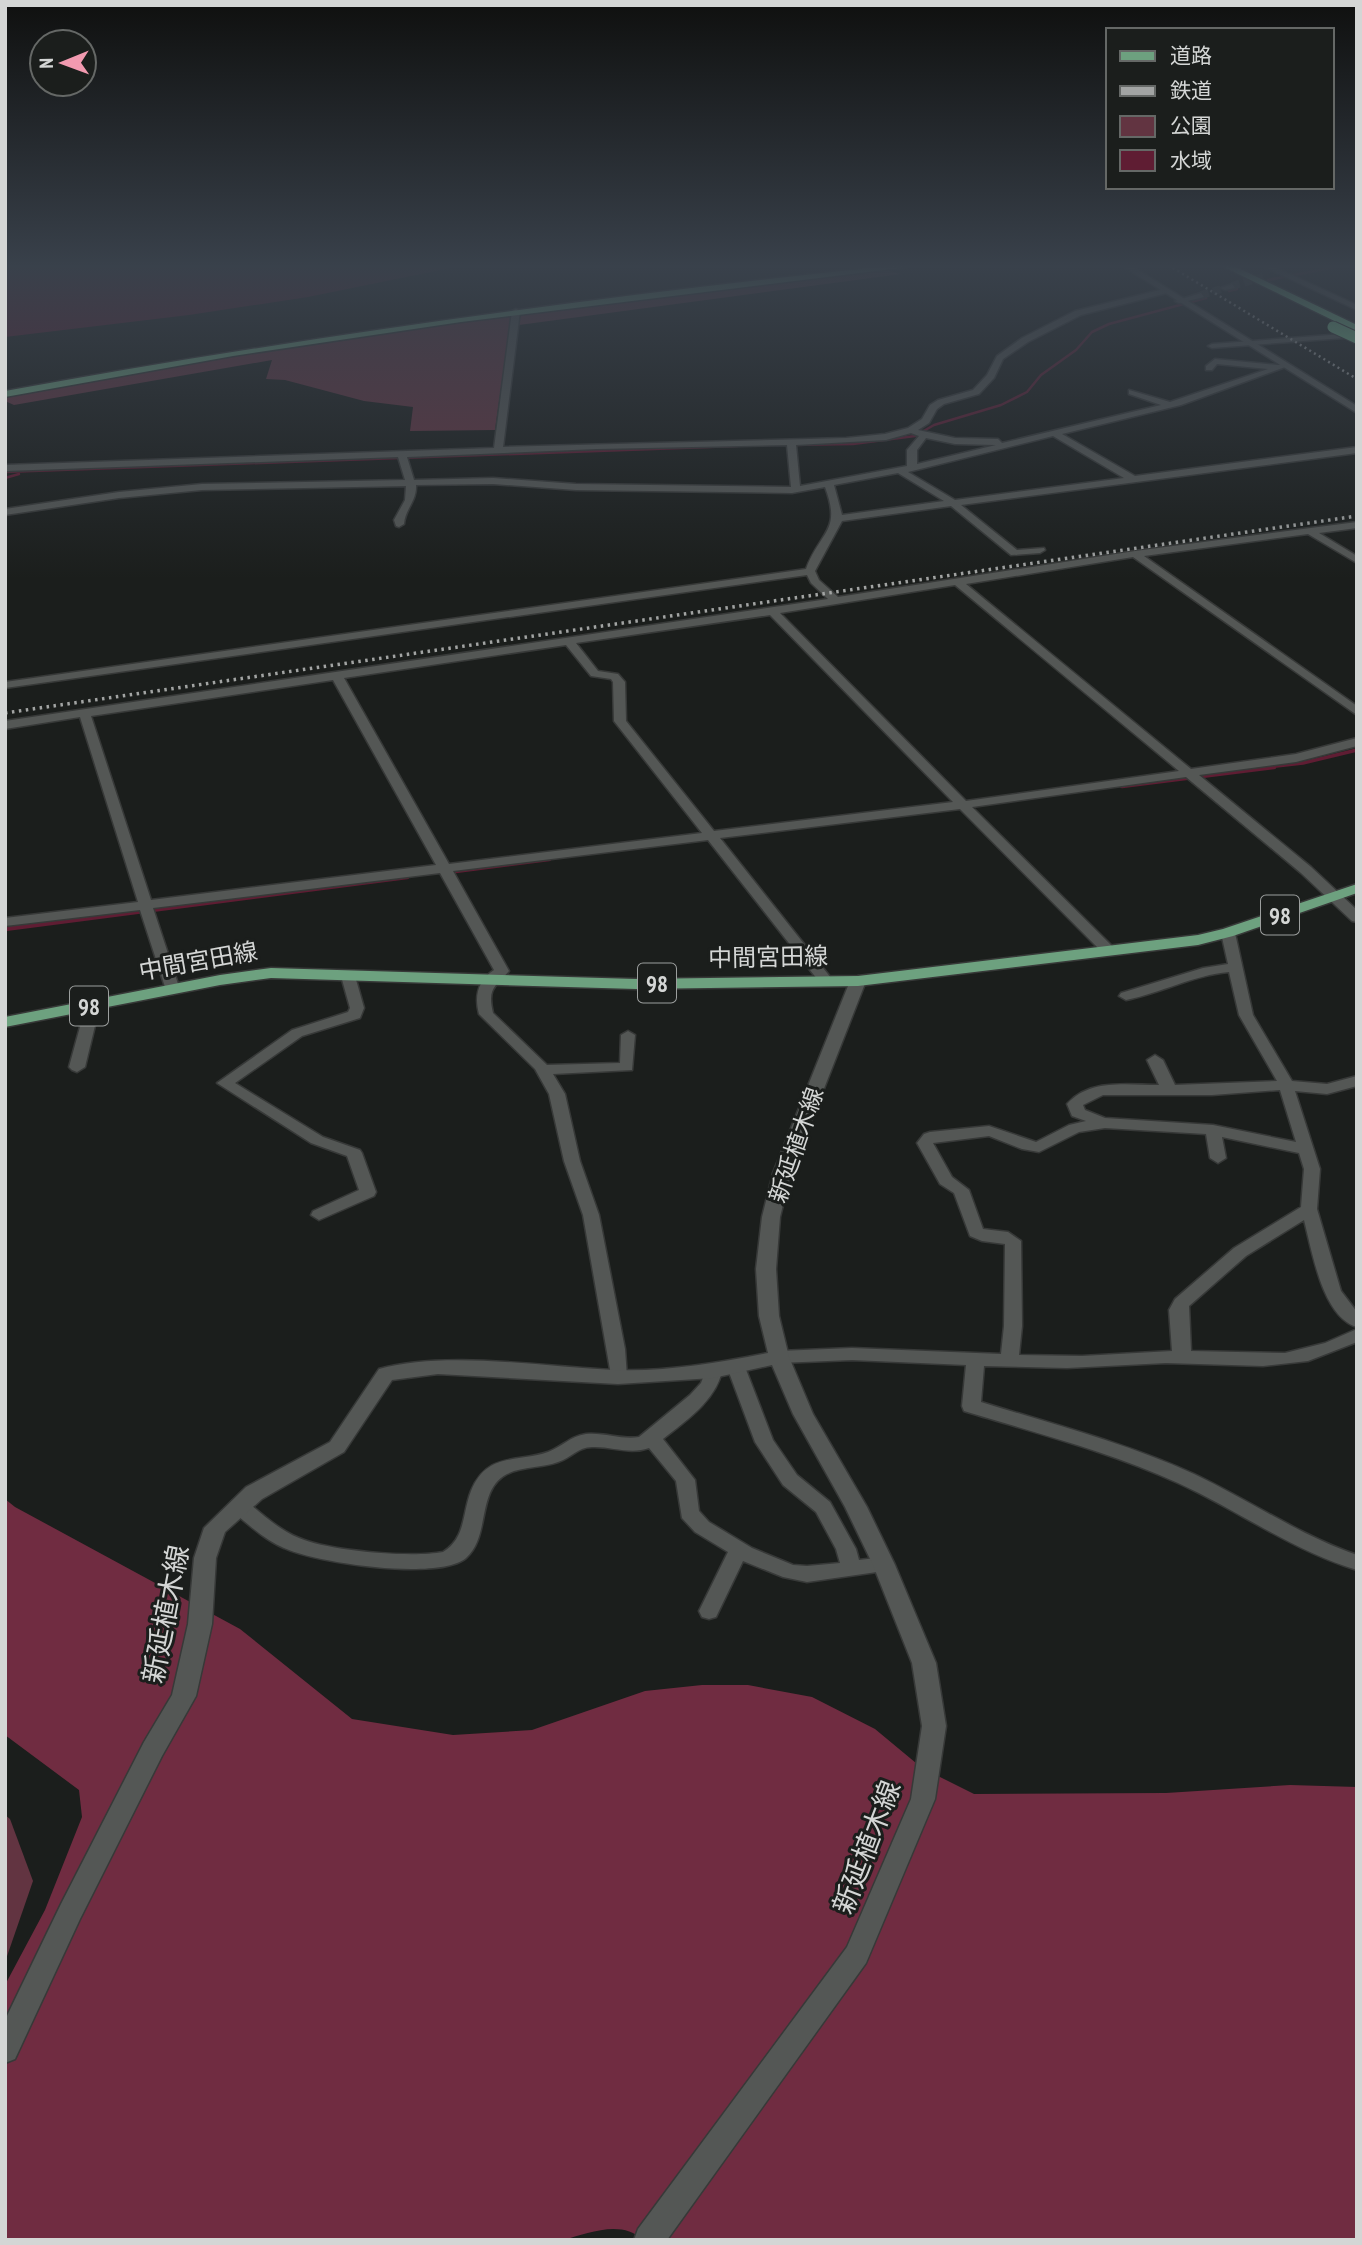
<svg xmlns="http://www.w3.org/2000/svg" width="1362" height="2245" viewBox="0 0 1362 2245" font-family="'PT Sans Narrow','Noto Sans JP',sans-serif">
<rect width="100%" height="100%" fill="#1b1e1c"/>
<g fill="#623441">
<polygon points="884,270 901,274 519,325 521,313 777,280"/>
<path d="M509,316L511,317L495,430L410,431L413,407L364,401L285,380L266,379L272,360L14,405L5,401V395C172,364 340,337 509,316Z"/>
<polygon points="5,1815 10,1819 33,1881 5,1962"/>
</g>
<path fill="#702c41" d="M5,1499L15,1507L240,1629L352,1719L453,1735L532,1730L645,1691L702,1685H748L812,1697L875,1729L922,1768L974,1794L1166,1793L1290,1785L1357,1787V2240H643C622,2219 588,2233 563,2240H5V1985L45,1910L82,1817L79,1790L5,1735Z"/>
<polygon fill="#5f1d33" points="5,265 465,265 308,297 189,315 5,337"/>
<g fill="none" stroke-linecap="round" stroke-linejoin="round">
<g stroke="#5f1d33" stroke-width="2.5">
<polyline points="1268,280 1346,265"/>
<polyline points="1229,291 1237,289"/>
<polyline points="792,445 853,444 915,436 934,425 1001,405 1027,392 1041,375 1076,350 1092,332 1109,324 1206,298"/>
<polyline points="5,472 737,446"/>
<polyline points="5,478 19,474"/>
</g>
<polyline stroke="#5f1d33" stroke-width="3.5" points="1260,768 1303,763 1357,750"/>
<g stroke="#5f1d33" stroke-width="4.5">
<polyline points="1122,786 1274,767"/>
<polyline points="448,872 549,859"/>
<polyline points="5,929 407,877"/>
</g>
<g stroke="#373a38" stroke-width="8" stroke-dasharray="8 4.5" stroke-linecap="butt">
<polyline points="1232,286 1263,277"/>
<polyline points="1201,295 1225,288"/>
</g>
<g stroke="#373938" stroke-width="3">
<g id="minor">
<polygon points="1260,265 1270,265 1357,305 1357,310"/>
<polygon points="1232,284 1235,288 1225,290 1221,288"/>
<path d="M1164,289L1167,293L1081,315L1028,342L1003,359L994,378L979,394L944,404L937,409L929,423L918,430L955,438L998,439L1002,443L1161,405L1129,394V390L1170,402L1268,369L1217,364L1212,370H1206V366L1215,359L1278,365L1284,364L1288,366L1181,405L1062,434L1135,476L1357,447V453L961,505L1017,550L1044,548L1045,550L1040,553L1011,555L951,506L842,521L815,571L819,580L838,597L1135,551L1357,522V528L1319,533L1357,556V563L1308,534L1144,556L1357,706V715L1133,557L966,584L1191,769L1296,754L1357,738V746L1296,762L1199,775L1311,867L1357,910V922L1352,921L1301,873L1186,777L972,807L1112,946L1114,949L1107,953L1102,952L960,809L720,838L831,978L833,981L826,985L821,984L708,840L453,871L509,971C495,987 487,988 493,1013L547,1065L620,1063L621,1035L628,1031L635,1035L632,1070L553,1074L565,1094L580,1161L599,1215L625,1349L627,1377L624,1381H612L583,1215L564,1161L549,1094L535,1069L479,1014C474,995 478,981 494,970L440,873L153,908L180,990L173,994L166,990L140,910L5,926V918L138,902L80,717L5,729V721L828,599L811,583L807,575L5,688V682L806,569C820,531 842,532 825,487L792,493L576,490L493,484L416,485C417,501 405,509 404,524L399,527L396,526L394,520L405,500L406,486L202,490L119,498L5,515V509L119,492L202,484L405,480L398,457L5,471V465L494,448L512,311L516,309L520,311L503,447L846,438L885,434L908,428L922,419L930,405L938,400L973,390L987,375L997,356L1022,338L1075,311ZM911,433L919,436L907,450V466L800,486L796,445L886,440ZM1053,436L1124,478L955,500L908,472ZM926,438L955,444L996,445L917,464V450ZM787,445L791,487L576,484L493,478L414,480L407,457L597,449ZM898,473L944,501L842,515L834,485ZM955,585L1179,771L966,801L780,613ZM770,615L953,802L714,831L626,721L625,682L618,674L598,671L576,643ZM566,645L591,676L611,679L613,682L614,721L702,833L449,864L344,678ZM333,680L436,865L151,900L91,716Z"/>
<polygon points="1201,293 1204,297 1179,303 1175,301"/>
<polygon points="1357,333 1357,337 1212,348 1208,346 1212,344"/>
<path d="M1228,929L1235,933L1253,1015L1292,1081L1327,1084L1357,1076V1086L1327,1094L1295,1091L1320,1169L1317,1209L1341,1291L1357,1312V1327C1322,1317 1312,1250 1304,1220L1246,1256L1189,1306L1191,1351L1285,1353L1325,1343L1357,1329V1342L1308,1361L1263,1366L1166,1363L1067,1368L984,1366L981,1402C1052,1424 1126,1443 1194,1474C1249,1500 1299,1535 1357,1555V1570C1292,1550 1239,1511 1178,1483C1110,1452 1036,1433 964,1411L962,1406L966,1365L852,1360L779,1363L773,1361L770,1357L773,1353L779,1351L852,1348L1001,1354L1004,1326L1005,1244L982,1241L970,1236L954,1193L940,1184L917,1143L924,1134L930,1132L989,1126L1036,1142L1069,1125L1086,1121L1072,1116L1067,1104C1090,1078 1128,1085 1159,1085L1147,1060L1155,1055L1163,1060L1175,1085L1277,1081L1239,1015L1229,972C1194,975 1161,993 1126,1000L1119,996L1121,993L1203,968L1228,964L1221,933ZM1280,1090L1296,1142L1213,1125L1105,1118L1085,1110L1083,1105L1103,1095H1212ZM1105,1128L1206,1134L1210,1158L1218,1163L1226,1158L1222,1137L1299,1153L1304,1169L1301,1207L1234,1248L1175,1299L1169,1310L1172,1351L1082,1356L1019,1355L1022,1326L1021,1241L1008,1232L983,1229L969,1190L952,1177L933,1143L989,1136L1022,1149L1039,1152L1079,1132Z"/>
<polygon points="348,972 355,976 364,1008 360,1018 302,1036 235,1083 323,1137 360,1150 362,1153 376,1192 374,1196 319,1220 311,1215 313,1211 359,1190 347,1156 311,1143 217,1083 292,1030 348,1012 350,1008 341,976"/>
<polygon points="93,1001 100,1005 85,1067 77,1072 72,1070 69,1067 86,1005"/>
<path d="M736,1361L742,1363L745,1367L773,1440L797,1475L830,1502L856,1549L859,1560L884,1557L891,1560L894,1565L891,1570L807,1582L783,1577L743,1561L716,1617L709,1619L702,1617L699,1611L728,1552L695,1532L682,1518L676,1481L649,1448C630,1455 611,1446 592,1447C578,1447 571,1458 558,1462C542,1468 523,1466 507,1474C476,1490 491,1536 466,1558C439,1581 316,1563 284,1548C265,1540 248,1524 232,1511L229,1506L232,1501L239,1499L246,1501C262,1514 279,1530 299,1538C329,1551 411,1558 443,1552C466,1538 462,1514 471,1491C487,1452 516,1463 548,1452C562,1447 570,1436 586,1434C604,1432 622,1440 639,1437L690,1395L701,1383L707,1367H719L722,1371C716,1400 686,1421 663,1439L695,1480L699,1511L709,1522L752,1548L793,1565L807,1566L840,1563L836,1549L816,1512L783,1485L755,1442L727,1367L730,1363Z"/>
</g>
</g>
<g stroke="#373938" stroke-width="3">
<polygon id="tertiary" points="1121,265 1130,265 1357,406 1357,413"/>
</g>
<g stroke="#373938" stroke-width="3">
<path id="secondary" d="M858,976L866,981L791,1173L780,1217L776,1269L779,1316L789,1357L813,1414L867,1507L895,1565L936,1663L946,1726L935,1799L866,1963L667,2240H634L638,2229L847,1947L911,1799L922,1726L912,1663L873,1565L845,1507L793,1414L772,1365L713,1378L618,1384L438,1374L392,1380L344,1452L262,1499L225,1532L216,1558L212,1624L196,1696L162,1756L80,1919L15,2059L5,2063V2020L61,1904L144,1742L172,1695L188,1624L194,1558L204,1528L246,1487L330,1442L379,1369C445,1350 544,1367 614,1370C665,1372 718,1363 768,1353L759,1316L756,1269L762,1217L773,1173L850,981Z"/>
</g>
<g stroke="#373938" stroke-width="3">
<g id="primary">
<path d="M898,265H924L461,322L233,356L5,397V391C301,337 599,296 898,265Z"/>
<polygon points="1357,884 1357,893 1233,936 1198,945 858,986 636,989 271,978 220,985 5,1027 5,1017 220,975 271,968 636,979 858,976 1198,935 1223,929"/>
</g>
</g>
<g stroke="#373938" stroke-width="3">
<polygon id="motorway" points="1220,265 1232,265 1357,325 1357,332"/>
</g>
<use href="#minor" fill="#545755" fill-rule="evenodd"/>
<use href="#tertiary" fill="#545755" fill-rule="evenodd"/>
<use href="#secondary" fill="#545755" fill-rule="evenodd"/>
<use href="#primary" fill="#6da17f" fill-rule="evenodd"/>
<use href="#motorway" fill="#7ed39b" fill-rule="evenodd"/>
<polyline stroke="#a2a4a3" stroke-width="2.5" stroke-dasharray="2 3.5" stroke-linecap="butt" points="1168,265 1357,379"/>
<polyline stroke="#a2a4a3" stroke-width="3.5" stroke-dasharray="2.5 4.5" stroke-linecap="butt" points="5,713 1357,516"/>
<g stroke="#373938" stroke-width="13" stroke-linecap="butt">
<polyline id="motorway-bridge" points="1333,327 1357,338"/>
</g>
<use href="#motorway-bridge" stroke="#7ed39b" stroke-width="11"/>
</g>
<linearGradient id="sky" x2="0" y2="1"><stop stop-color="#0f100f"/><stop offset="0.46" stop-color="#39414b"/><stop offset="1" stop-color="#39414b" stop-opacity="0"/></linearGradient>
<rect width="1362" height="579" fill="url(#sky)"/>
<g text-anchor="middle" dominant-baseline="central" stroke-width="6" stroke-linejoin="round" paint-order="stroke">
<g fill="#1b1e1c" stroke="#9c9f9e" stroke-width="2">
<rect x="1261" y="895.5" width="38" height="39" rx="5"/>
<rect x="638" y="963.5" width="38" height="39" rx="5"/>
<rect x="70" y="986.5" width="38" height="39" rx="5"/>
</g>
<g font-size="23" font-weight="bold" fill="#d4d6d5">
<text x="1280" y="915">98</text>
<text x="657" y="983">98</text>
<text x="89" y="1006">98</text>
</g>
<g font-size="24" fill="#d4d6d5" stroke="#1b1e1c">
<text transform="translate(768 957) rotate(-1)">中間宮田線</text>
<text transform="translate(198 961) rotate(-10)">中間宮田線</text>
<text transform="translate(796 1145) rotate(-71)">新延植木線</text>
</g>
<g font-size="28" fill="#d4d6d5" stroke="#1b1e1c">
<text transform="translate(165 1614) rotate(-79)">新延植木線</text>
<text transform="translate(866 1847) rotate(-69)">新延植木線</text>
</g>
</g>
<rect width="1362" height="2245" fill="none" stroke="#d4d6d5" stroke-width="14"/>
<rect x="1106" y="28" width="228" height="161" fill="#1b1e1c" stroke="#656866" stroke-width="2"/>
<rect x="1120" y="51" width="35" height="10" fill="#6da17f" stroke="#656866" stroke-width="2"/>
<text x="1170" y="63" font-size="21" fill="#d4d6d5">道路</text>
<rect x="1120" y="86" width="35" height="10" fill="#a2a4a3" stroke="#656866" stroke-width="2"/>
<text x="1170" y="98" font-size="21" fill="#d4d6d5">鉄道</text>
<rect x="1120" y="116" width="35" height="21" fill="#623441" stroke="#656866" stroke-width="2"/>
<text x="1170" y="133" font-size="21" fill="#d4d6d5">公園</text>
<rect x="1120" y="150" width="35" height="21" fill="#5f1d33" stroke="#656866" stroke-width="2"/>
<text x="1170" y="168" font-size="21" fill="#d4d6d5">水域</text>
<g transform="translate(63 63) rotate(269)"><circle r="33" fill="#1b1e1c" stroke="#656866" stroke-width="2"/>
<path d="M0-5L12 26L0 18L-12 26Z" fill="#f29ab0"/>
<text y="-10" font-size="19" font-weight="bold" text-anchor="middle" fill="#d4d6d5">N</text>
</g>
</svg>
